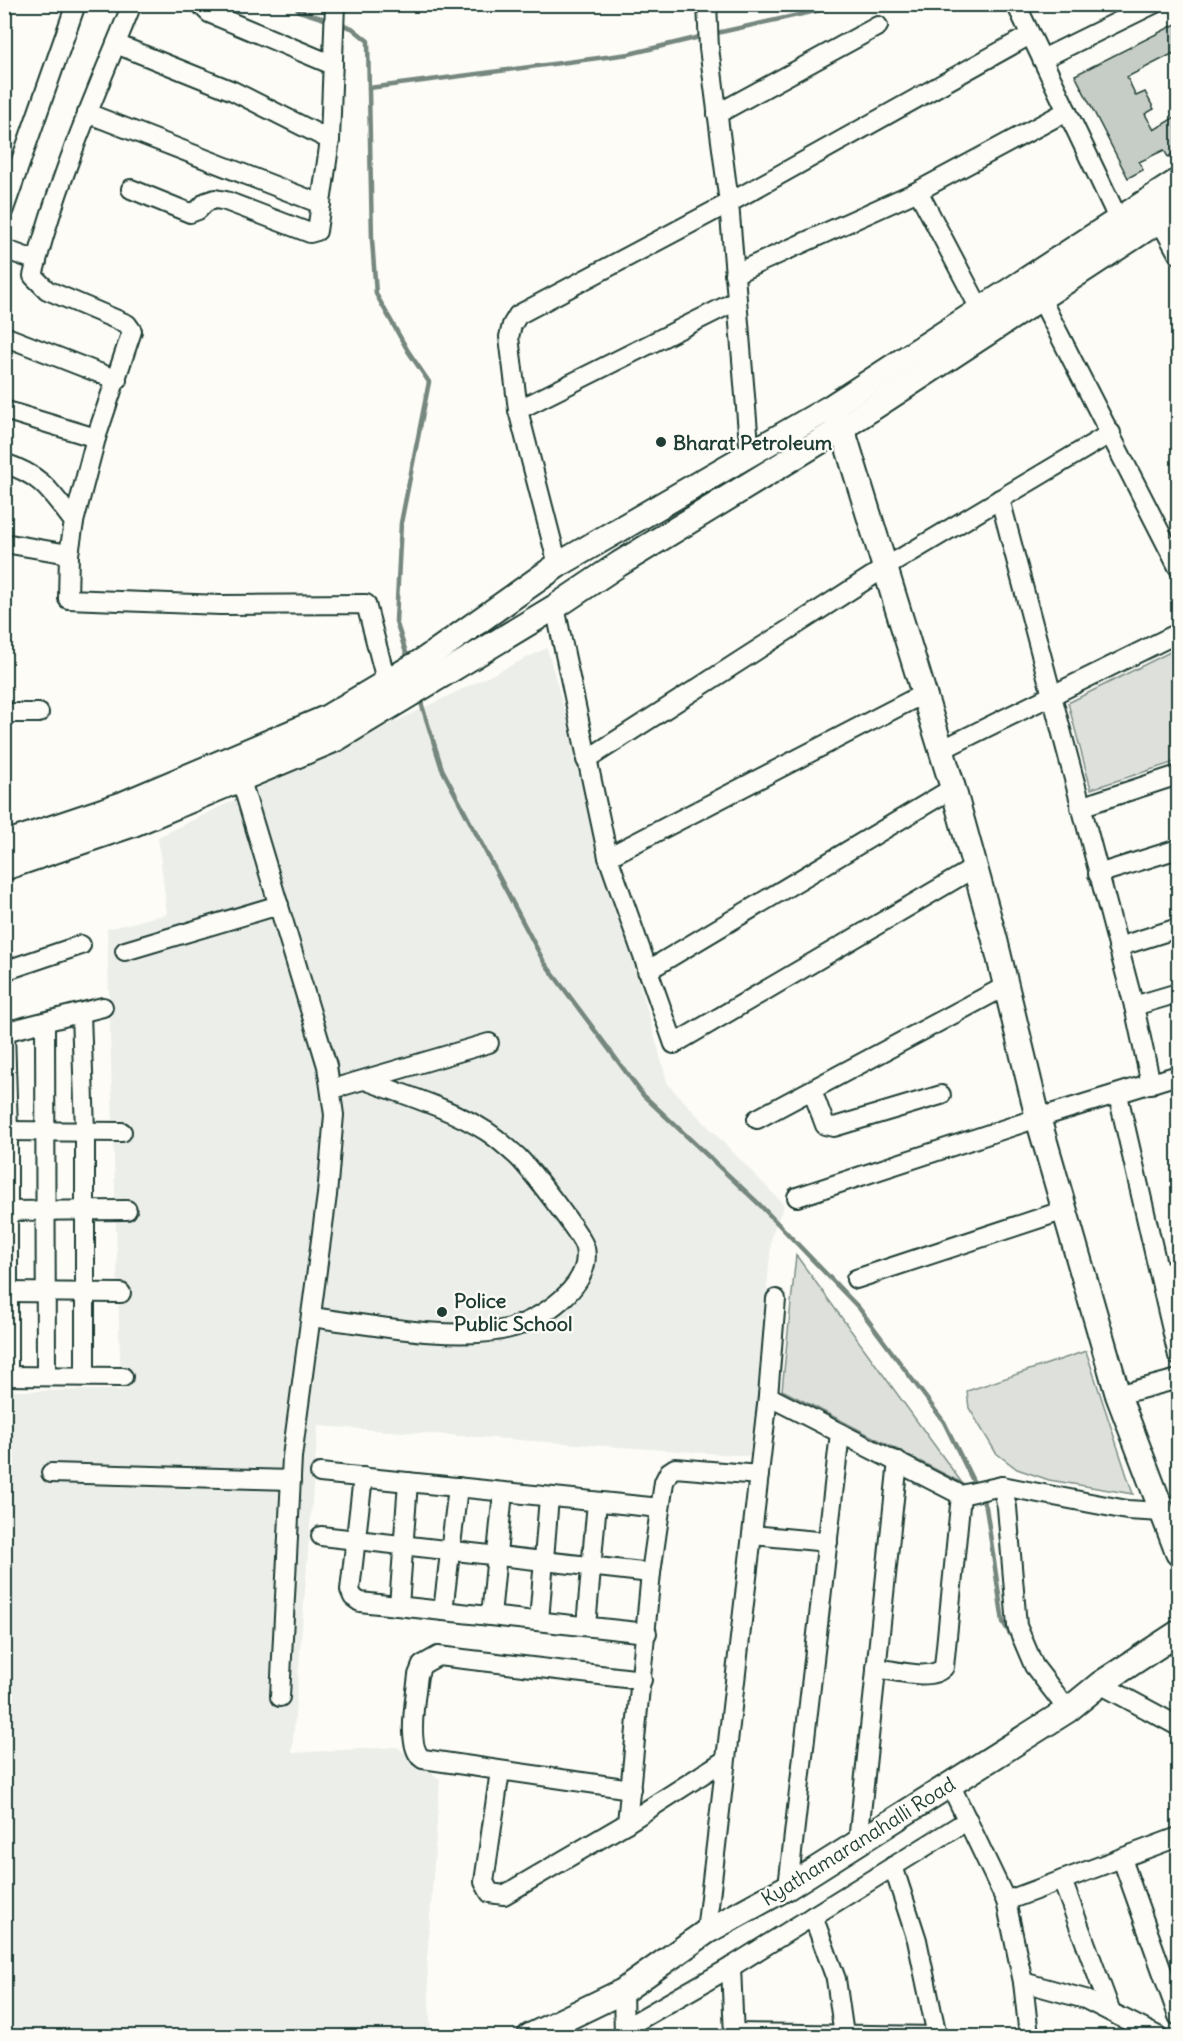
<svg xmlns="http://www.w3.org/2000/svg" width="1183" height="2041" viewBox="0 0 1183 2041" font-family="Delius,sans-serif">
<rect width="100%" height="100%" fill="#fdfcf7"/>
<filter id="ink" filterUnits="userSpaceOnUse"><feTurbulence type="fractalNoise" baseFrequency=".0167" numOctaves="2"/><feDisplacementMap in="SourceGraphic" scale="12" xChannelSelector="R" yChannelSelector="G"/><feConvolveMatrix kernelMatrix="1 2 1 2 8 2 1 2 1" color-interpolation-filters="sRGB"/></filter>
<g filter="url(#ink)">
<polygon fill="#eceee9" points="547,648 668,1085 784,1205 772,1234 751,1456 318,1426 292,1753 397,1747 440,1779 427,1959 431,2036 12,2036 4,2014 4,1391 121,1390 107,929 167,914 158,837"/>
<g fill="#dde0db" stroke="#7e8e88" stroke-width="1.5">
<polygon points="1178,648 1178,761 1091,789 1068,703"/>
<polygon points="796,1255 962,1483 782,1390"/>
<polygon points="1086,1351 1133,1494 1049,1480 1017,1469 996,1453 969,1408 967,1391"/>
</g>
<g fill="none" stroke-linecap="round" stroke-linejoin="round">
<g stroke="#75877f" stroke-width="4.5">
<polyline points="293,4 299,11 331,21"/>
<polyline points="339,24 352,28 368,41 372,240 376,294 408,351 429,382 401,523 396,621 408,659"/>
<polyline points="712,34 848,4"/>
<polyline points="369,88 629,54 704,36"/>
<polyline points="419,696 442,769 544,962 643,1095 759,1204 859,1308 944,1422 976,1487"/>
<polyline points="980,1494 986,1507 1003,1622 1012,1637"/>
</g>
</g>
<polygon fill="#c6cdc7" stroke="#1f3d34" stroke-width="1.5" points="1178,23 1178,51 1127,77 1136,96 1145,92 1154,109 1145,114 1154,130 1178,115 1178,151 1168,157 1164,150 1139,162 1143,170 1128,178 1075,75"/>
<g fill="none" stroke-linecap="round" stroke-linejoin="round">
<g stroke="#1f3d34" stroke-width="22">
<g id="minor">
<polyline points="200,4 209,13 333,65"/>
<polyline points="707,4 709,48 729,203 750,456"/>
<polyline points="1016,4 1124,231"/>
<polyline points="116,44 233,91 330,140"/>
<polyline points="1042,59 1154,4"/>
<polyline points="87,113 321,204"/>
<polyline points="717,114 878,26"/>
<polyline points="131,189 190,213 198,210 206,202 215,199 226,201 310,233 317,231 330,140 335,4"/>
<polyline points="918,191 980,309"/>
<polyline points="4,209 76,4"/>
<polyline points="1154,210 1178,254"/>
<polyline points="4,249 37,261"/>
<polyline points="734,274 918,191 1067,111"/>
<polyline points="1041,299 1178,567"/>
<polyline points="4,336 117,380"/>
<polyline points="4,410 96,438"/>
<polyline points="518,410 736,301"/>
<path d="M4,463C43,476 50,491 74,522L69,554L68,599L220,605L366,604L387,684"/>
<polyline points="1000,499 1134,1006 1151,1084"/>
<path d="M74,522L96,438L132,331L127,324L47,290L33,276C56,182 96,94 132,4"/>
<polyline points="4,543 69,554"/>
<polyline points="558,565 518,410 509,337 512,325 518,315 729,203 1030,35"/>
<polyline points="555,607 608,857 674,1044 974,868"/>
<polyline points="4,713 39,713"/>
<polyline points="941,750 1178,633"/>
<polyline points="586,760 886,567 1111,433"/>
<polyline points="237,767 327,1066 334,1115 327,1195 292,1457 280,1697"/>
<polyline points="1080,807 1178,775"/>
<polyline points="608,857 923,694"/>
<polyline points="1098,874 1178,849"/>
<polyline points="1118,947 1178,928"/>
<polyline points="125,951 279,905"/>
<polyline points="4,971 81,945"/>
<polyline points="647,971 953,788"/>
<polyline points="1134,1006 1178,993"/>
<polyline points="81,1013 85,1131 85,1376"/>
<polyline points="45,1022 46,1376"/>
<polyline points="4,1032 103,1007"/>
<polyline points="5,1032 8,1131 8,1376"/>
<polyline points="332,1089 489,1043"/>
<polyline points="812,1090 825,1125 834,1127 941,1095"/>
<polyline points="1118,1095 1178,1356"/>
<polyline points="757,1119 1006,986"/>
<polyline points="4,1131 122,1132"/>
<polyline points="797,1197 1038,1118 1178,1075"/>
<polyline points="4,1211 127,1210"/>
<polyline points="1160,1274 1178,1269"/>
<polyline points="856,1279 1065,1210"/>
<polyline points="4,1292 121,1293"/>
<path d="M311,1317C367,1324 457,1343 510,1328C540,1320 593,1286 585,1248C582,1235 530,1169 518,1157C508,1148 497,1138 486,1131C450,1108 404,1095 365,1080"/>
<polyline points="4,1376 123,1377"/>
<polyline points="1118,1395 1178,1379"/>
<polyline points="768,1396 961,1495 1002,1486 1127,1510 1162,1512"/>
<polyline points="51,1473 291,1480"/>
<polyline points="320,1473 660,1508"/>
<polyline points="363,1477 350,1590 353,1597 360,1602 647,1633"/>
<polyline points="1002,1486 1007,1507 1017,1626 1034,1666 1068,1710"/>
<polyline points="752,1535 828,1542"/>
<polyline points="321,1536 651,1573"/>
<polyline points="399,1606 408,1482"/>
<polyline points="443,1611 458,1487"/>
<polyline points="491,1616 503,1492"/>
<polyline points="539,1621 549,1497"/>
<polyline points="586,1626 597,1502"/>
<path d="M876,1668C894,1670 931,1682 944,1667L961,1495"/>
<polyline points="1100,1684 1178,1726"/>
<polyline points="500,1771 484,1882 490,1893 504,1895 627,1823 725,1760"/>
<polyline points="950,1784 1006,1901 1023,1982 1029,2036"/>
<path d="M631,1789L423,1759C405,1748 416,1696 418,1675L422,1665L438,1656L642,1680"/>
<polyline points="627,1823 651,1573 664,1482 669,1472 675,1468 759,1475"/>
<polyline points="858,1842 898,1461"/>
<polyline points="1122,1859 1178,2016"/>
<polyline points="893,1866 917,1940 937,2036"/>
<polyline points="1062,1880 1111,2012"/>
<polyline points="788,1887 840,1433"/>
<polyline points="1006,1901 1178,1837"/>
<polyline points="813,1916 836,1979 844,2035"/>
<polyline points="706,1932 768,1396 776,1299"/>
<polyline points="731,1967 734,2036"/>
<polyline points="1023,1982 1085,1999 1158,2036"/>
<polyline points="623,1991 624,2036"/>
<polyline points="625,2028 731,1967 968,1820"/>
<polyline points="734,2033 938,2036"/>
</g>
</g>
<g stroke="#1f3d34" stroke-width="28">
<g id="major">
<polyline points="834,413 842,428 953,788 995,940 1038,1118 1118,1395 1178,1553"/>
<polyline points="4,844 123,804 326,718 427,658 558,565 831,407 1178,181"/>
<polyline points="4,868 131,825 336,739 555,607 619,564 842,428 1178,208"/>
<polyline points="530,2036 623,1991 706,1932 788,1887 1068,1710 1100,1684 1178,1633"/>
</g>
</g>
<use href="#minor" stroke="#fdfcf7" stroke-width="18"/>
<use href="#major" stroke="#fdfcf7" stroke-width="24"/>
</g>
</g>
<g fill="#1f3d34" stroke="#fdfcf7" stroke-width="2">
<circle cx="661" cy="442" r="6"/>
<circle cx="442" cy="1312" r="6"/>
</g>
<g text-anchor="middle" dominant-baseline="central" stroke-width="4.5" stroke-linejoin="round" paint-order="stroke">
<g font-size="20" font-weight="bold" fill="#1f3d34" stroke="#fdfcf7" text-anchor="start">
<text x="673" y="442">Bharat Petroleum</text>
<text x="454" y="1300">Police<tspan x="454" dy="23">Public School</tspan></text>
</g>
<g font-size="20" fill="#1f3d34" stroke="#fdfcf7">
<text transform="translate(858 1841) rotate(-32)">Kyathamaranahalli Road</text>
</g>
</g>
<rect width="1183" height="2041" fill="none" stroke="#fdfcf7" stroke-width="24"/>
<rect x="12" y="12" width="1159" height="2017" fill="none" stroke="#1f3d34" stroke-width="2" filter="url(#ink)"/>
</svg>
